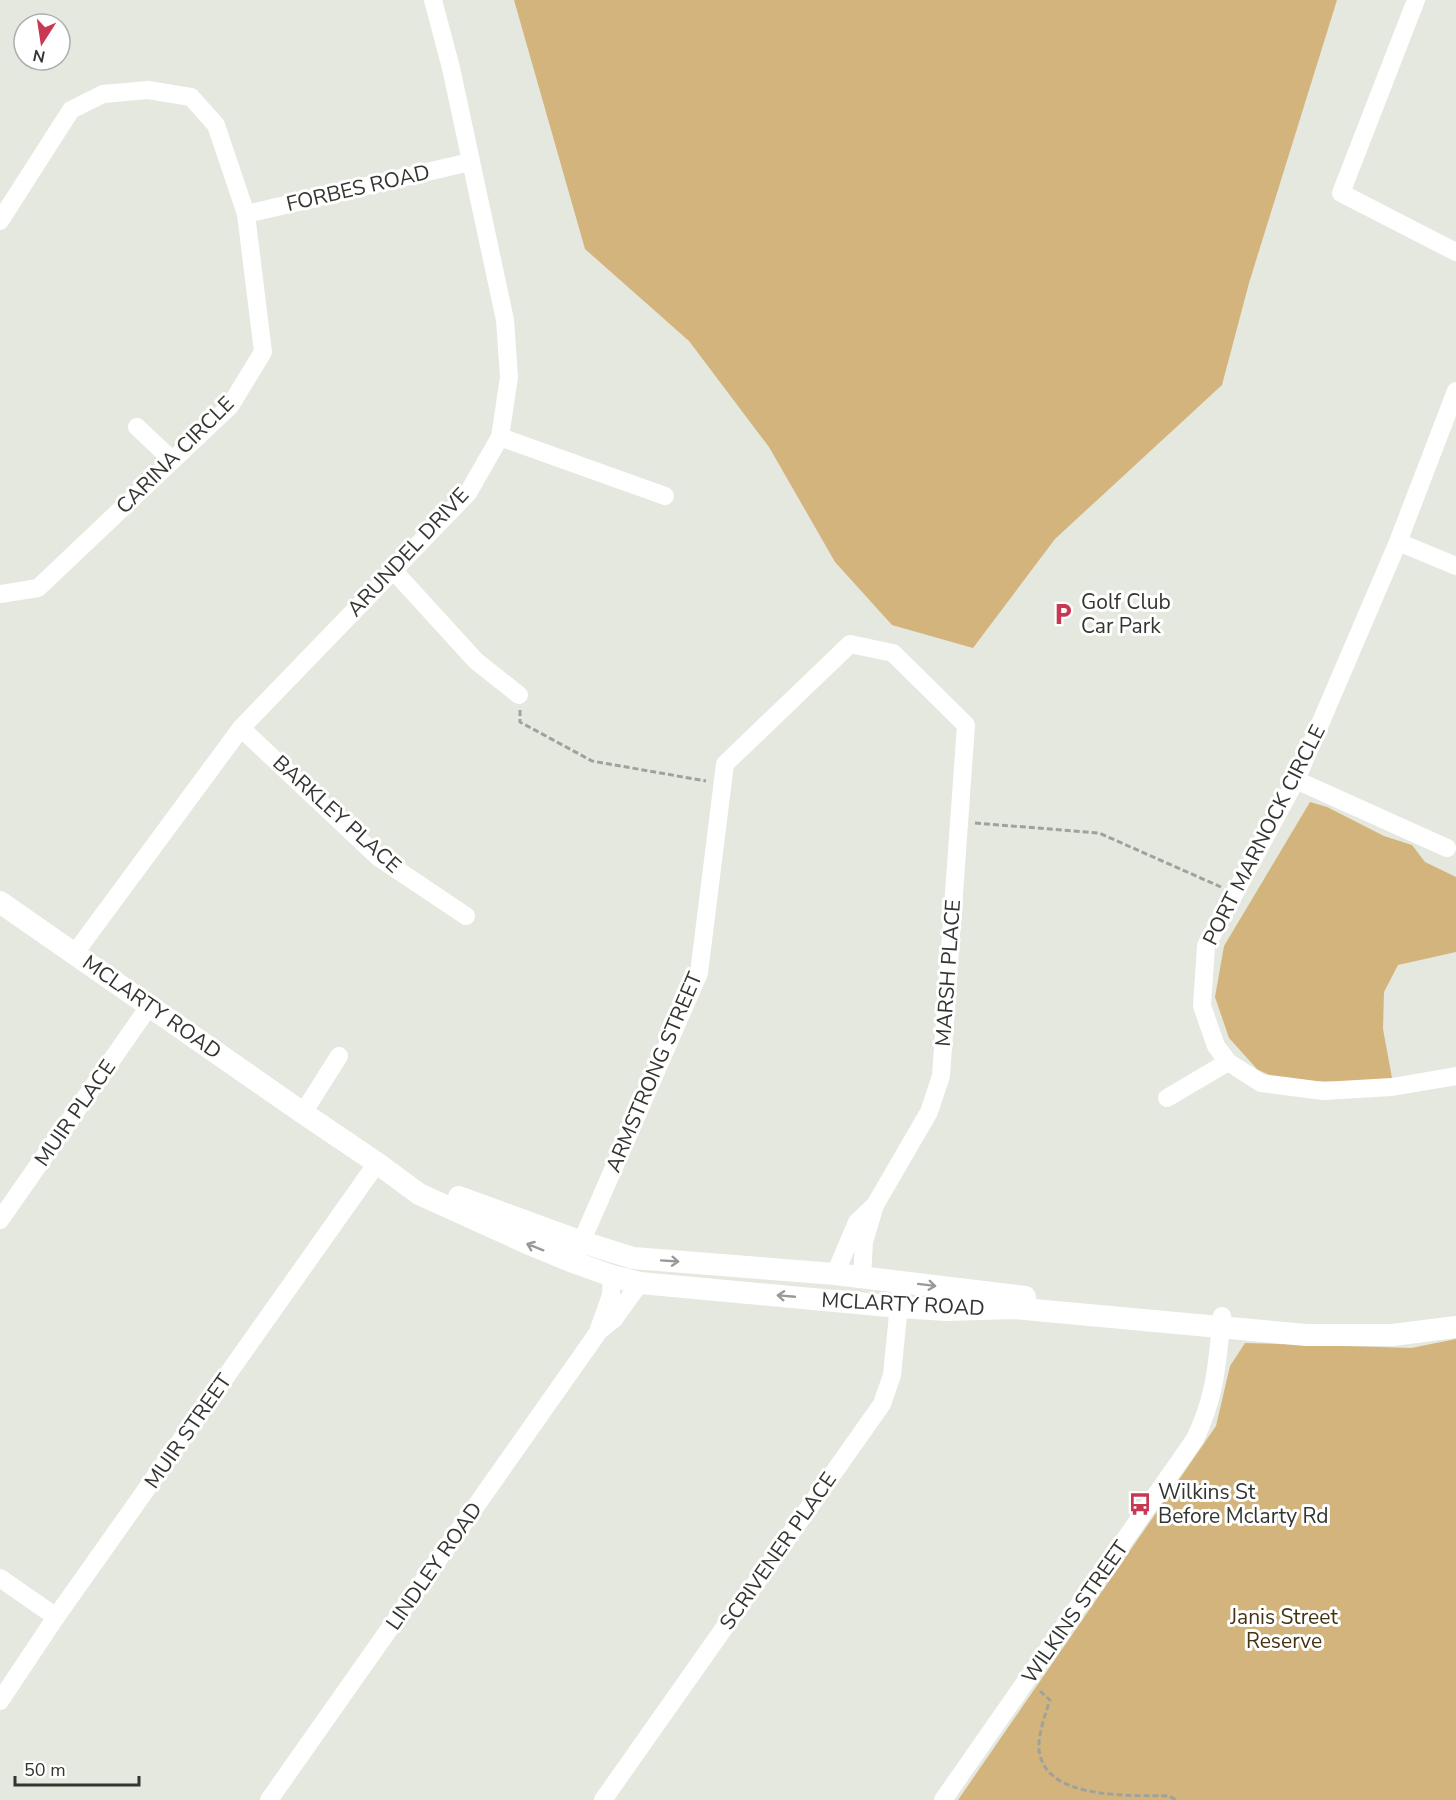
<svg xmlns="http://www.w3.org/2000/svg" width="1456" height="1800" viewBox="0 0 1456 1800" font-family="'Nunito Sans',sans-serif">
<rect width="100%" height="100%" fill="#e4e8de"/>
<g fill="#d4b47d">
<polygon points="514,0 1337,0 1249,283 1222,385 1055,539 973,648 892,625 835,562 769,447 689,341 585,249"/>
<polygon points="1310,802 1327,807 1384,836 1412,845 1425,862 1456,877 1456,952 1398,965 1384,992 1383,1029 1392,1078 1378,1082 1281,1081 1257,1069 1229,1038 1215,997 1224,946"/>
<polygon points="1456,1339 1456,1800 958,1800 1216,1426 1230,1366 1245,1343 1411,1348"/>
</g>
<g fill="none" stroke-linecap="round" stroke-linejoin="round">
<g stroke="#9fa29b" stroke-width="3" stroke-dasharray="6 3" stroke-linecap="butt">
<polyline points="520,710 520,722 592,761 706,781"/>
<polyline points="975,823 1099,833 1221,887"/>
<path d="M1040,1691L1050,1700C1045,1715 1038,1734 1039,1750C1045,1800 1128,1795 1169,1796L1176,1800"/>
</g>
<g stroke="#fff" stroke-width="18">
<polyline points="1416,0 1341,193 1456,252"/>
<polyline points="246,214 470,162"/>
<polyline points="0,221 71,110 103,94 148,90 191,97 216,125 246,214 263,352 230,406 38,588 0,594"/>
<polyline points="1456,391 1398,542 1296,780 1206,946 1202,1006 1216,1046 1228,1062 1261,1083 1323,1091 1392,1087 1456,1076"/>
<polyline points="137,427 172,460"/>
<polyline points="500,437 665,496"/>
<polyline points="1398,542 1456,566"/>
<polyline points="393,570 476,661 519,695"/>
<polyline points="241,728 378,857 466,916"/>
<polyline points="1296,780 1447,848"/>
<polyline points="75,953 241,728 468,493 500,437 509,377 505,320 451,68 433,0"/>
<polyline points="1167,1098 1228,1062"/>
<polyline points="303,1113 339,1056"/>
<polyline points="0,1220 150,1005"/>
<polyline points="577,1252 699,973 725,764 850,644 893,653 966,725 941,1076 929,1112 875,1205 864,1242 862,1277"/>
<polyline points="835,1274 857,1222 874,1206"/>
<polyline points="599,1329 611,1295 612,1276"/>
<polyline points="0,1578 56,1617"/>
<polyline points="0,1701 56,1617 377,1163"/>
<polyline points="269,1800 599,1331 614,1319 640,1283"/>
<polyline points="603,1800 882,1404 892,1375 900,1295"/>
<path d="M943,1800L1195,1439C1216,1395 1217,1363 1222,1316"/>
</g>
<g stroke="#fff" stroke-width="22">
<polyline points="0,902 303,1113 377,1163 419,1194 527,1243 573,1262 612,1276 640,1283 899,1307 947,1310 1013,1308 1306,1335 1393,1335 1456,1327"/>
<polyline points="459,1197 582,1242 633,1258 835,1274 1025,1297"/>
</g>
</g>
<defs><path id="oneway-shaft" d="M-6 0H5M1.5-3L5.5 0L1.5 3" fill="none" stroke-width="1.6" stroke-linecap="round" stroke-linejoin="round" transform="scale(1.5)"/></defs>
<g stroke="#999a98">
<use href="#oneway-shaft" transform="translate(535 1247) rotate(-158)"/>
<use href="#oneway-shaft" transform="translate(670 1261) rotate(4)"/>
<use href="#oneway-shaft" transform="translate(927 1285) rotate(7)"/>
<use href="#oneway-shaft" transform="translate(786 1296) rotate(-175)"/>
</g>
<defs>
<g id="parking-bare" transform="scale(1.8)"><path d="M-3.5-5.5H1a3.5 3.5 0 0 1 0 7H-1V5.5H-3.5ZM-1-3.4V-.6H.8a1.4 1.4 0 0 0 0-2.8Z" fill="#c83853" stroke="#fff" stroke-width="2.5" paint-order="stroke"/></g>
<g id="bus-bare" transform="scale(1.8)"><path d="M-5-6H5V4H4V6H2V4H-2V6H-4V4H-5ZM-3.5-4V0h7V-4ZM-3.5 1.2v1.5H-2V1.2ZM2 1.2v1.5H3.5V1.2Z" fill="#c83853" stroke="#fff" stroke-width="2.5" paint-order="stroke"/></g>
</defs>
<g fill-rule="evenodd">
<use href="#parking-bare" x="1063" y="614"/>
<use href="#bus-bare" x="1140" y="1504"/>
</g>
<g text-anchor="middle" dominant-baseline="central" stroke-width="6" stroke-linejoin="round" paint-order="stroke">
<g font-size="21" fill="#333531" stroke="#fff">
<text transform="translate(358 188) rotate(-13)">FORBES ROAD</text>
<text transform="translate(175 455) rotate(-45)">CARINA CIRCLE</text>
<text transform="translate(408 552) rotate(-47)">ARUNDEL DRIVE</text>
<text transform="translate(337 814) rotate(42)">BARKLEY PLACE</text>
<text transform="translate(1264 835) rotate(-63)">PORT MARNOCK CIRCLE</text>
<text transform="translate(948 973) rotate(-86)">MARSH PLACE</text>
<text transform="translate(152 1007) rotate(35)">MCLARTY ROAD</text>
<text transform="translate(654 1072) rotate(-67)">ARMSTRONG STREET</text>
<text transform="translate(75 1113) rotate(-55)">MUIR PLACE</text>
<text transform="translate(903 1304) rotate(3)">MCLARTY ROAD</text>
<text transform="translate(188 1431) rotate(-55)">MUIR STREET</text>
<text transform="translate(778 1551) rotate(-55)">SCRIVENER PLACE</text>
<text transform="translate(434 1566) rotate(-55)">LINDLEY ROAD</text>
<text transform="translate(1075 1612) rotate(-55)">WILKINS STREET</text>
</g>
<g font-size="21" fill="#333531" stroke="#fff" text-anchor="start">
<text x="1081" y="602">Golf Club<tspan x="1081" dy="24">Car Park</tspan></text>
<text x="1158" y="1492">Wilkins St<tspan x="1158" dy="24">Before Mclarty Rd</tspan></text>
</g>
<g font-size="21" fill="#453413" stroke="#fff">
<text x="1284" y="1617">Janis Street<tspan x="1284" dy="24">Reserve</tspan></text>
</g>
</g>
<g transform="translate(42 42) rotate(192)"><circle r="28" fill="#ffffff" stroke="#adaead" stroke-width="1.5"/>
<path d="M0-4.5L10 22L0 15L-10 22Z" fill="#c83853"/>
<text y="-9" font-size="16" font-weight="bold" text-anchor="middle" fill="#333531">N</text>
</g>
<path d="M15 1776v9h124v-9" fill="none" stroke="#333531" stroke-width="3"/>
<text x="24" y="1776" font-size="18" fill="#333531" stroke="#ffffff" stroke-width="4.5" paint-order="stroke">50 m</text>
</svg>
